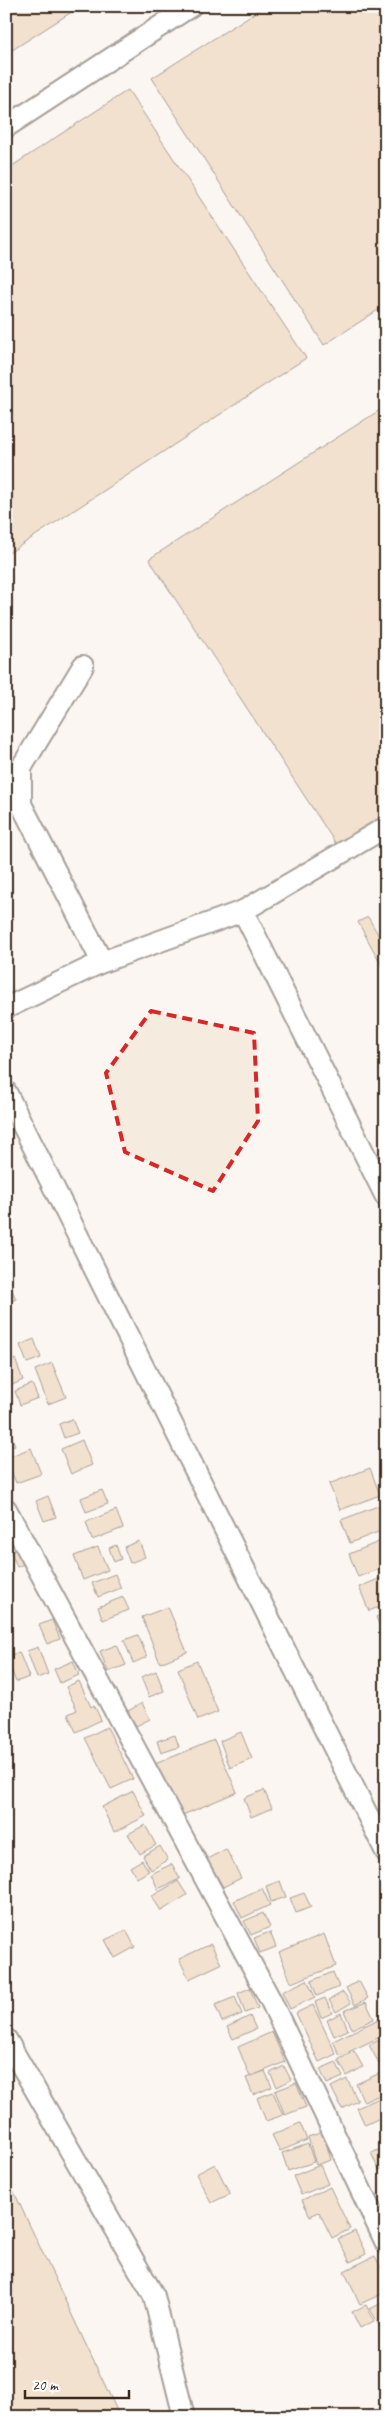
<svg xmlns="http://www.w3.org/2000/svg" width="392" height="2423" viewBox="0 0 392 2423" font-family="Caveat,sans-serif">
<rect width="100%" height="100%" fill="#fff"/>
<filter id="ink" filterUnits="userSpaceOnUse"><feTurbulence type="fractalNoise" baseFrequency=".02" numOctaves="2"/><feDisplacementMap in="SourceGraphic" scale="10" xChannelSelector="R" yChannelSelector="G"/><feConvolveMatrix kernelMatrix="1 2 1 2 8 2 1 2 1" color-interpolation-filters="sRGB"/></filter>
<g filter="url(#ink)">
<rect fill="#f6ebdf" x="6" y="6" width="380" height="2411"/>
<g fill="#e2bd93" stroke="#3b2a1e">
<polygon points="6,6 81,6 6,54"/>
<polygon points="265,6 386,6 386,305 324,345 152,78"/>
<polygon points="128,90 306,358 6,555 6,170"/>
<polygon points="386,406 386,816 338,847 149,559"/>
<polygon points="386,888 386,898 381,892"/>
<polygon points="368,917 386,948 386,973 358,922"/>
<polygon points="6,1277 16,1299 6,1303"/>
<polygon points="34,1339 41,1358 27,1363 20,1345"/>
<polygon points="15,1359 23,1380 8,1387 6,1362"/>
<polygon points="52,1363 66,1397 48,1404 35,1370"/>
<polygon points="32,1384 38,1398 20,1405 15,1391"/>
<polygon points="72,1419 78,1433 64,1438 59,1424"/>
<polygon points="8,1428 15,1445 6,1448 6,1429"/>
<polygon points="82,1440 92,1465 71,1474 61,1449"/>
<polygon points="31,1448 41,1474 16,1483 6,1458"/>
<polygon points="370,1468 380,1495 340,1510 329,1484"/>
<polygon points="102,1490 108,1504 86,1512 81,1498"/>
<polygon points="48,1496 56,1517 44,1521 36,1501"/>
<polygon points="383,1504 386,1511 386,1529 350,1543 341,1520"/>
<polygon points="116,1510 123,1528 92,1540 86,1522"/>
<polygon points="386,1539 386,1566 358,1577 349,1554"/>
<polygon points="139,1541 145,1557 130,1563 124,1547"/>
<polygon points="116,1545 121,1559 114,1562 109,1548"/>
<polygon points="98,1547 108,1570 83,1580 74,1556"/>
<polygon points="18,1549 24,1564 17,1567 11,1552"/>
<polygon points="6,1568 11,1579 6,1581"/>
<polygon points="115,1574 121,1588 98,1597 92,1583"/>
<polygon points="386,1576 386,1604 369,1611 359,1587"/>
<polygon points="123,1597 129,1610 103,1620 98,1607"/>
<polygon points="168,1607 187,1652 160,1663 142,1617"/>
<polygon points="386,1613 386,1642 376,1617"/>
<polygon points="52,1620 60,1639 47,1644 39,1625"/>
<polygon points="138,1635 147,1657 133,1663 124,1640"/>
<polygon points="117,1645 126,1665 108,1672 100,1651"/>
<polygon points="38,1647 48,1674 37,1678 27,1651"/>
<polygon points="19,1652 29,1677 16,1682 6,1657"/>
<polygon points="73,1661 79,1675 60,1683 54,1669"/>
<polygon points="197,1661 218,1712 198,1720 178,1669"/>
<polygon points="156,1671 164,1691 149,1697 141,1677"/>
<polygon points="79,1681 91,1707 94,1705 101,1720 76,1732 68,1714 77,1710 66,1687"/>
<polygon points="142,1703 150,1719 136,1726 128,1711"/>
<polygon points="107,1727 133,1779 111,1789 85,1738"/>
<polygon points="241,1732 252,1759 230,1768 220,1741"/>
<polygon points="175,1735 179,1747 161,1753 157,1741"/>
<polygon points="214,1740 237,1792 178,1817 155,1764"/>
<polygon points="264,1790 272,1808 251,1817 244,1798"/>
<polygon points="133,1791 146,1816 114,1832 102,1807"/>
<polygon points="145,1825 156,1845 140,1854 128,1834"/>
<polygon points="160,1846 168,1860 151,1870 143,1856"/>
<polygon points="226,1849 241,1878 223,1887 207,1859"/>
<polygon points="142,1860 149,1871 137,1878 130,1867"/>
<polygon points="172,1864 180,1879 158,1889 151,1874"/>
<polygon points="178,1881 187,1895 161,1911 152,1896"/>
<polygon points="280,1881 286,1897 271,1902 266,1886"/>
<polygon points="262,1888 270,1905 242,1918 234,1901"/>
<polygon points="304,1893 311,1907 296,1913 290,1898"/>
<polygon points="263,1913 270,1927 251,1935 244,1921"/>
<polygon points="126,1930 135,1947 115,1958 105,1940"/>
<polygon points="270,1932 276,1947 260,1953 254,1938"/>
<polygon points="324,1934 336,1966 291,1983 279,1952"/>
<polygon points="211,1944 221,1964 189,1979 179,1959"/>
<polygon points="333,1972 339,1987 317,1996 311,1981"/>
<polygon points="307,1980 315,1997 290,2009 282,1992"/>
<polygon points="359,1981 368,1998 355,2005 346,1988"/>
<polygon points="250,1988 258,2008 245,2013 238,1993"/>
<polygon points="343,1992 351,2003 336,2012 329,2000"/>
<polygon points="235,1997 242,2014 222,2022 215,2005"/>
<polygon points="325,1998 332,2013 321,2018 315,2002"/>
<polygon points="366,2002 374,2019 352,2029 344,2011"/>
<polygon points="313,2005 336,2054 319,2062 296,2013"/>
<polygon points="341,2013 348,2030 334,2036 327,2020"/>
<polygon points="250,2016 256,2029 233,2039 227,2027"/>
<polygon points="379,2019 386,2034 340,2056 333,2041"/>
<polygon points="272,2032 285,2062 250,2077 238,2047"/>
<polygon points="383,2038 386,2044 386,2065 381,2067 369,2045"/>
<polygon points="354,2051 363,2067 347,2076 338,2060"/>
<polygon points="336,2062 343,2077 327,2084 320,2069"/>
<polygon points="284,2066 291,2080 277,2087 270,2073"/>
<polygon points="386,2066 386,2079 381,2069"/>
<polygon points="265,2071 272,2087 253,2095 246,2078"/>
<polygon points="380,2073 386,2092 364,2102 356,2084"/>
<polygon points="347,2079 358,2101 342,2109 331,2087"/>
<polygon points="296,2083 306,2107 285,2115 275,2091"/>
<polygon points="273,2092 283,2115 266,2121 257,2098"/>
<polygon points="386,2095 386,2115 365,2125 357,2108"/>
<polygon points="300,2123 307,2140 280,2151 272,2135"/>
<polygon points="323,2132 331,2160 316,2165 308,2137"/>
<polygon points="308,2144 314,2162 288,2171 282,2153"/>
<polygon points="386,2147 386,2167 379,2170 371,2153"/>
<polygon points="215,2164 230,2194 211,2203 196,2174"/>
<polygon points="320,2165 328,2184 301,2195 293,2176"/>
<polygon points="6,2175 120,2417 6,2417"/>
<polygon points="330,2187 350,2229 332,2238 319,2212 310,2216 302,2200"/>
<polygon points="355,2231 366,2254 350,2262 338,2239"/>
<polygon points="375,2256 386,2278 386,2292 360,2304 344,2271"/>
<polygon points="386,2301 386,2324 380,2327 370,2309"/>
<polygon points="366,2305 374,2321 360,2328 352,2312"/>
</g>
<g fill="none" stroke-linecap="round" stroke-linejoin="round">
<g stroke="#3b2a1e" stroke-width="24">
<g id="lane">
<polyline points="6,127 191,6"/>
<polyline points="83,666 21,768 21,804 102,962"/>
<polyline points="243,911 386,1197"/>
<polyline points="6,1008 102,962 243,911 386,827"/>
<polyline points="6,1092 386,1852"/>
<polyline points="6,1509 270,1999 386,2243"/>
<polyline points="6,2039 154,2296 184,2417"/>
</g>
</g>
<use href="#lane" stroke="#fff" stroke-width="20"/>
</g>
</g>
<path d="M0 0H392V2423H0ZM151,1011L254,1033L258,1121L213,1191L125,1152L106,1073Z" fill="#fff" fill-opacity=".55" fill-rule="evenodd"/>
<path fill="none" stroke="#d62828" stroke-width="4" stroke-dasharray="10 6" stroke-linejoin="round" d="M151,1011L254,1033L258,1121L213,1191L125,1152L106,1073Z"/>
<rect width="392" height="2423" fill="none" stroke="#fff" stroke-width="25"/>
<rect x="12" y="12" width="367" height="2398" fill="none" stroke="#3b2a1e" stroke-width="2" filter="url(#ink)"/>
<path d="M25 2390v8h104v-8" fill="none" stroke="#3b2a1e" stroke-width="2.5"/>
<text x="32" y="2390" font-size="15" fill="#3b2a1e" stroke="#ffffff" stroke-width="4" paint-order="stroke">20 m</text>
</svg>
